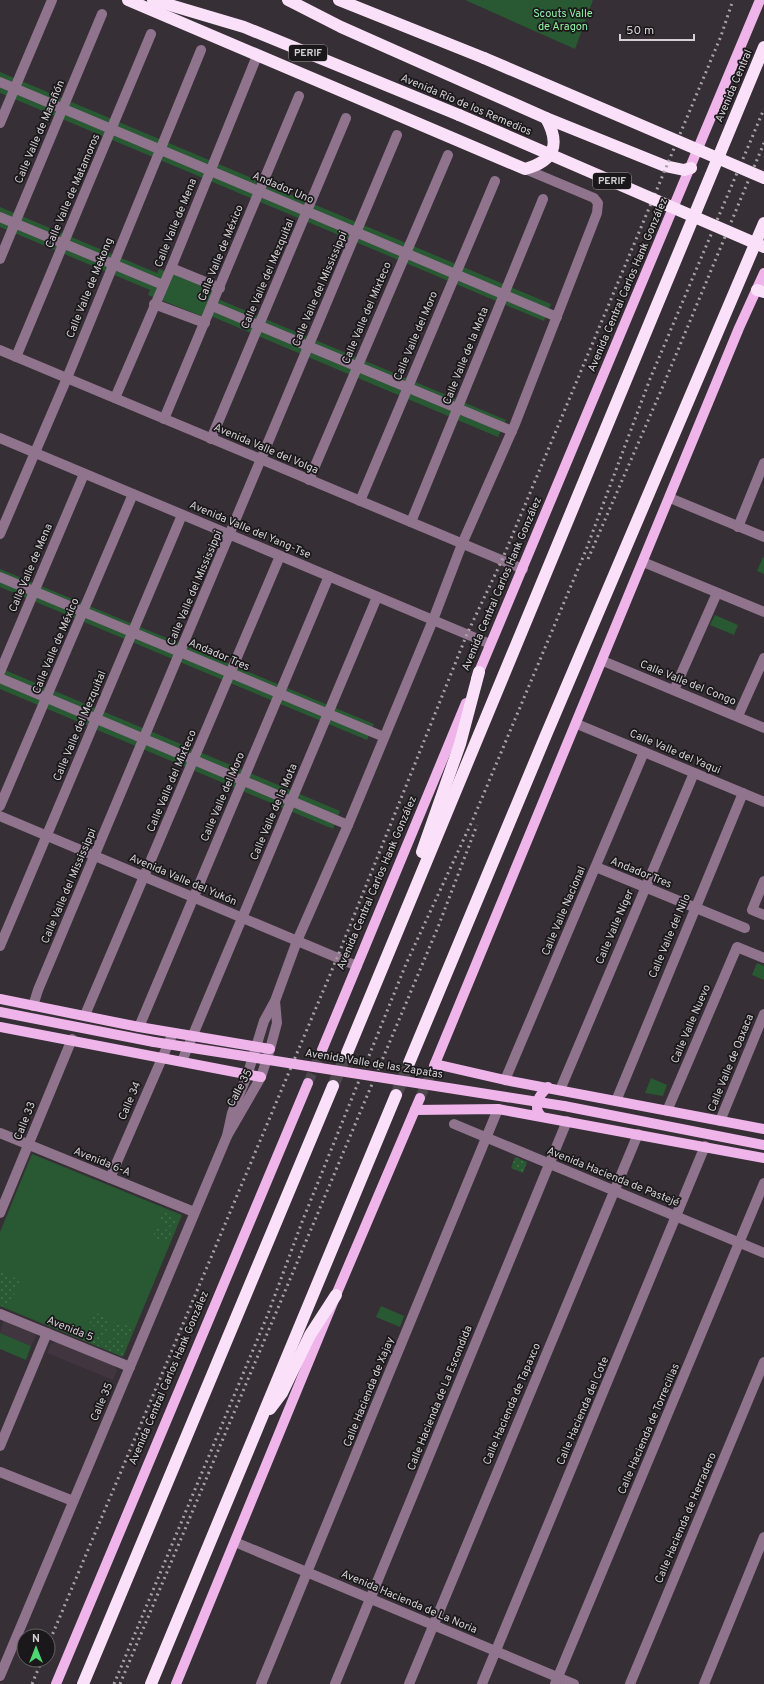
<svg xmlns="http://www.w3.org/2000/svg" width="764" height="1684" viewBox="0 0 764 1684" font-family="Overpass,sans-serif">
<defs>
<pattern id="garden-dots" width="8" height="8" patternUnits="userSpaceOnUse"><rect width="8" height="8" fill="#285933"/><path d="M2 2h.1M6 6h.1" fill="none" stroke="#467050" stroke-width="1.8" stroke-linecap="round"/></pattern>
</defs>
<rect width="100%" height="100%" fill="#362f35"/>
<g fill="#413540">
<polygon points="4,1319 34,1331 36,1336 31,1346 0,1333"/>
<polygon points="58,1341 114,1364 117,1371 113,1380 47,1353 51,1344"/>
</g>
<g fill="#285933">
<polygon points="465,0 593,0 575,49"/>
<polygon points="0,72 551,304 544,321 0,93"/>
<polygon points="0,207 157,273 159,269 216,289 213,297 506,420 498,437 206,314 204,317 148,295 152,285 150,290 0,227"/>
<polygon points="763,557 764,558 764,574 757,571"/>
<polygon points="0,569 374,724 367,740 0,587"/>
<polygon points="715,615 738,625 734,635 710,625"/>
<polygon points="0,668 340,811 333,829 0,689"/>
<polygon points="757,963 764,966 764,980 752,975"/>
<polygon points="651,1078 667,1085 663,1096 645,1093"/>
<polygon points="32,1154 182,1215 123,1357 0,1306 0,1232"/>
<polygon points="381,1306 404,1316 400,1327 376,1317"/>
<polygon points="0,1333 31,1346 26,1360 0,1349"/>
</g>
<g fill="url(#garden-dots)">
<polygon points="515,1157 527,1162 523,1173 511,1168"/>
<polygon points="163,1212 177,1217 173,1228 159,1222"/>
<polygon points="157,1226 172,1232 167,1242 153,1237"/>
<polygon points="0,1272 20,1280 8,1308 0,1305"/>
<polygon points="94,1312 112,1320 107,1331 89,1324"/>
<polygon points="115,1321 133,1328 128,1340 111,1333"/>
<polygon points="88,1327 105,1334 100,1347 83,1340"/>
<polygon points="109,1336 127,1343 122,1356 104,1349"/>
</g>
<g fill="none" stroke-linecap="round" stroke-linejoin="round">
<g stroke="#4e474d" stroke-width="10" stroke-dasharray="10 5" stroke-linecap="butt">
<polyline points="308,1083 322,1050"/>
<polyline points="420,1098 434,1066"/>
</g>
<g stroke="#4e474d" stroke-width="12" stroke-dasharray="12 6" stroke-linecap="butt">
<polyline points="333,1086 347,1053"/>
<polyline points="396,1095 409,1063"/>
</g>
<g stroke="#90748e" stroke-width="10">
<polyline points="0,82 557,317"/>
<polyline points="0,123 52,0"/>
<polyline points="0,217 163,285"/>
<polyline points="0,259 102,14"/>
<polyline points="171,268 220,288"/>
<polyline points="154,304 205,323"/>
<polyline points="212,306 512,431"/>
<polyline points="0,350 523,569"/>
<polyline points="16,357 151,34"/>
<polyline points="115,398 171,268 257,56"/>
<polyline points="164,419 299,96"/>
<polyline points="0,438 490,644"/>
<polyline points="211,439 346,118"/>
<polyline points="309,480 448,155"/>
<polyline points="670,498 764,537"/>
<polyline points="360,501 495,181"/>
<polyline points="411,522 543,199"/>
<polyline points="738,527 764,463"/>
<polyline points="0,534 67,378 201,50"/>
<polyline points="643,562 764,612"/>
<polyline points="0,577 384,737"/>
<polyline points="603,661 764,728"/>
<polyline points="0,672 84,474"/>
<polyline points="0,678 348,825"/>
<polyline points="674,690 717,593"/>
<polyline points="738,716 764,658"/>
<polyline points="577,724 764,802"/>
<polyline points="0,806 133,494"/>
<polyline points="0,816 357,966"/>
<polyline points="596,867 745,928"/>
<polyline points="764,881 752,910 764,915"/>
<polyline points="0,946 182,515"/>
<polyline points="33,1006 38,990 397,135"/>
<polyline points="85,1015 280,556"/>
<polyline points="139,1027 329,576"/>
<polyline points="182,1061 377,597"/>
<polyline points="505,1080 644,752"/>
<polyline points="560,1090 694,773"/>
<polyline points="616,1101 743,793"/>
<polyline points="667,1111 737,947 764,958"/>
<polyline points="720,1121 764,1014"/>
<polyline points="454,1124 764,1253"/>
<polyline points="0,1133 194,1212"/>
<polyline points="227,1136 232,1113 248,1073 264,1021 275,1001 297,941 348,825 433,620 462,544 515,424 597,213 598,203 594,198 525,169"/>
<polyline points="110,1178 173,1033"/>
<polyline points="0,1213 72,1039"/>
<polyline points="0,1314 130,1367"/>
<polyline points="0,1446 47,1333"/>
<polyline points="0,1472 73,1501"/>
<polyline points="235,1542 574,1684"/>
<polyline points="0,1676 227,1136 261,1077 270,1049 277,1023 275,1001"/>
<polyline points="261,1684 498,1109"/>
<polyline points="335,1684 567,1121"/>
<polyline points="409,1684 638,1134"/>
<polyline points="482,1684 705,1146"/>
<polyline points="555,1684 764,1183"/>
<polyline points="630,1684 764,1362"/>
<polyline points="704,1684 764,1537"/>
</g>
<g stroke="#efb5eb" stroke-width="10">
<polyline points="476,679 760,0"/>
<polyline points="0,999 139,1027 270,1049"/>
<polyline points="0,1012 154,1042"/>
<polyline points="0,1027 261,1077"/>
<polyline points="322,1050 466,703"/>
<polyline points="435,1064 505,1080 764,1129"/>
<polyline points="434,1066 739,328 764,273"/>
<polyline points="564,1106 764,1145"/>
<polyline points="415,1110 498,1109 764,1158"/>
<path d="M541,1116C532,1106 539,1095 548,1087"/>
<polyline points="56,1684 308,1083"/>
<polyline points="176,1684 336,1295 420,1098"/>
</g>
<g stroke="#fbe0f9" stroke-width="12">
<path d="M128,0L525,169C554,161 561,145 546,118"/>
<polyline points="153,0 244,27 459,115"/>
<polyline points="288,0 341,27 546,118 665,166 684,170 691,168"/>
<polyline points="339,0 484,58"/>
<polyline points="757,290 764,292"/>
<polyline points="422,852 460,744 479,672"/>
<polyline points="347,1053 764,47"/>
<polyline points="409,1063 546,735 764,223"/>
<polyline points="270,1409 282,1393 310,1335 336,1295"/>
<polyline points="83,1684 333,1086"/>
<polyline points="151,1684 396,1095"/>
</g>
<g stroke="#a7a2a7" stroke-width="3" stroke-dasharray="2 4" stroke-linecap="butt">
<polyline points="588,559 663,386 764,143"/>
<polyline points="48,1645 337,958 467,634 502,560 721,36 733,0"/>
<polyline points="32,1684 42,1660"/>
<polyline points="114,1684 268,1314 302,1222 406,964 474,817 586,550 650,379 764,109"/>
<polyline points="120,1684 438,927 477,825"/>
</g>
<polyline stroke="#efb5eb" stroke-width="10" points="154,1042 564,1106"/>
<g stroke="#fbe0f9" stroke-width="12">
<polyline points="484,58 764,178"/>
<polyline points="459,115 764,247"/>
</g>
</g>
<g text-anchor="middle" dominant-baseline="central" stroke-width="3.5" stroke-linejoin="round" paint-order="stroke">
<g fill="#1b181b" stroke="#9c999c" stroke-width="1">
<rect x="289" y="45" width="38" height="16" rx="3"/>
<rect x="593" y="173" width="38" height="16" rx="3"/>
</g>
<g font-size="10" font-weight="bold" fill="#d4d0d4">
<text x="308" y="53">PERIF</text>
<text x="612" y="181">PERIF</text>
</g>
<g font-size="11" fill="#8ef1a2" stroke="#1b181b">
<text x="563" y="14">Scouts Valle<tspan x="563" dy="13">de Aragon</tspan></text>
</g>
<g font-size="11" fill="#d4d0d4" stroke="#1b181b">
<text transform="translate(734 86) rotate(-67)">Avenida Central</text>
<text transform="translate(466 105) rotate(23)">Avenida Río de los Remedios</text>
<text transform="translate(40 132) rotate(-67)">Calle Valle de Marañón</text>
<text transform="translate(283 188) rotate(23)">Andador Uno</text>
<text transform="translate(73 191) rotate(-67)">Calle Valle de Matamoros</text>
<text transform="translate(176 223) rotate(-68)">Calle Valle de Mena</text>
<text transform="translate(221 253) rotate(-68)">Calle Valle de México</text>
<text transform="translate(268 274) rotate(-67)">Calle Valle del Mezquital</text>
<text transform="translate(628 285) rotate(-67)">Avenida Central Carlos Hank González</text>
<text transform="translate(90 288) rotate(-68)">Calle Valle de Mekong</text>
<text transform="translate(320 289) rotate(-67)">Calle Valle del Mississippi</text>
<text transform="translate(367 313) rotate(-67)">Calle Valle del Mixteco</text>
<text transform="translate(416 336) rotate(-67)">Calle Valle del Moro</text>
<text transform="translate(466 356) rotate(-68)">Calle Valle de la Mota</text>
<text transform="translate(266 449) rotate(23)">Avenida Valle del Volga</text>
<text transform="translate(250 530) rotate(23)">Avenida Valle del Yang-Tse</text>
<text transform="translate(31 568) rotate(-67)">Calle Valle de Mena</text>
<text transform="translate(502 584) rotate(-67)">Avenida Central Carlos Hank González</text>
<text transform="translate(195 588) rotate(-67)">Calle Valle del Mississippi</text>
<text transform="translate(56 646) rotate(-67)">Calle Valle de México</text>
<text transform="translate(219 655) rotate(23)">Andador Tres</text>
<text transform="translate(688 683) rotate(22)">Calle Valle del Congo</text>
<text transform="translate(80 726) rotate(-67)">Calle Valle del Mezquital</text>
<text transform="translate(675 752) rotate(23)">Calle Valle del Yaqui</text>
<text transform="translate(172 781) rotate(-67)">Calle Valle del Mixteco</text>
<text transform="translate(223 797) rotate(-67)">Calle Valle del Moro</text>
<text transform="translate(274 812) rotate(-67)">Calle Valle de la Mota</text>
<text transform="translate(641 873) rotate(22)">Andador Tres</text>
<text transform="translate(183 880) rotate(23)">Avenida Valle del Yukón</text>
<text transform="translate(377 883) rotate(-67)">Avenida Central Carlos Hank González</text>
<text transform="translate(69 886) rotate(-67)">Calle Valle del Mississippi</text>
<text transform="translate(564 911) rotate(-67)">Calle Valle Nacional</text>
<text transform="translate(615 927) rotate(-67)">Calle Valle Níger</text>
<text transform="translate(670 936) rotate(-67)">Calle Valle del Nilo</text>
<text transform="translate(691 1024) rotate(-67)">Calle Valle Nuevo</text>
<text transform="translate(731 1063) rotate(-68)">Calle Valle de Oaxaca</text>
<text transform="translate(374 1064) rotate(9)">Avenida Valle de las Zapatas</text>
<text transform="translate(240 1088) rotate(-62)">Calle 35</text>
<text transform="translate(130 1101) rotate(-67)">Calle 34</text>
<text transform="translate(25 1121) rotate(-68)">Calle 33</text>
<text transform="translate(102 1162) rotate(22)">Avenida 6-A</text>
<text transform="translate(613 1177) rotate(22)">Avenida Hacienda de Pastejé</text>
<text transform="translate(70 1329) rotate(22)">Avenida 5</text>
<text transform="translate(169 1378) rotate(-67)">Avenida Central Carlos Hank González</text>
<text transform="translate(369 1392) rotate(-68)">Calle Hacienda de Xajay</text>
<text transform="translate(440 1398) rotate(-68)">Calle Hacienda de La Escondida</text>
<text transform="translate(102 1402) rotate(-67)">Calle 35</text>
<text transform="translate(512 1404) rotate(-67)">Calle Hacienda de Tapaxco</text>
<text transform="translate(583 1411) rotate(-67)">Calle Hacienda del Cote</text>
<text transform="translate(649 1429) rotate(-67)">Calle Hacienda de Torrecillas</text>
<text transform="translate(686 1518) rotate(-67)">Calle Hacienda de Herradero</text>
<text transform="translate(409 1602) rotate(23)">Avenida Hacienda de La Noria</text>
</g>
</g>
<g transform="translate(36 1648)"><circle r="19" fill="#1b181b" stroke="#656265"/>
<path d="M0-3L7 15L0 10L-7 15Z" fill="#4fd675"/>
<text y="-6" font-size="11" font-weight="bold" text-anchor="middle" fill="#d4d0d4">N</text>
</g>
<path d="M620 34v6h74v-6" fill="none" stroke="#d4d0d4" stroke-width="2"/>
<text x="626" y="34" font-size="12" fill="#d4d0d4" stroke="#1b181b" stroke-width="3" paint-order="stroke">50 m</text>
</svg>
